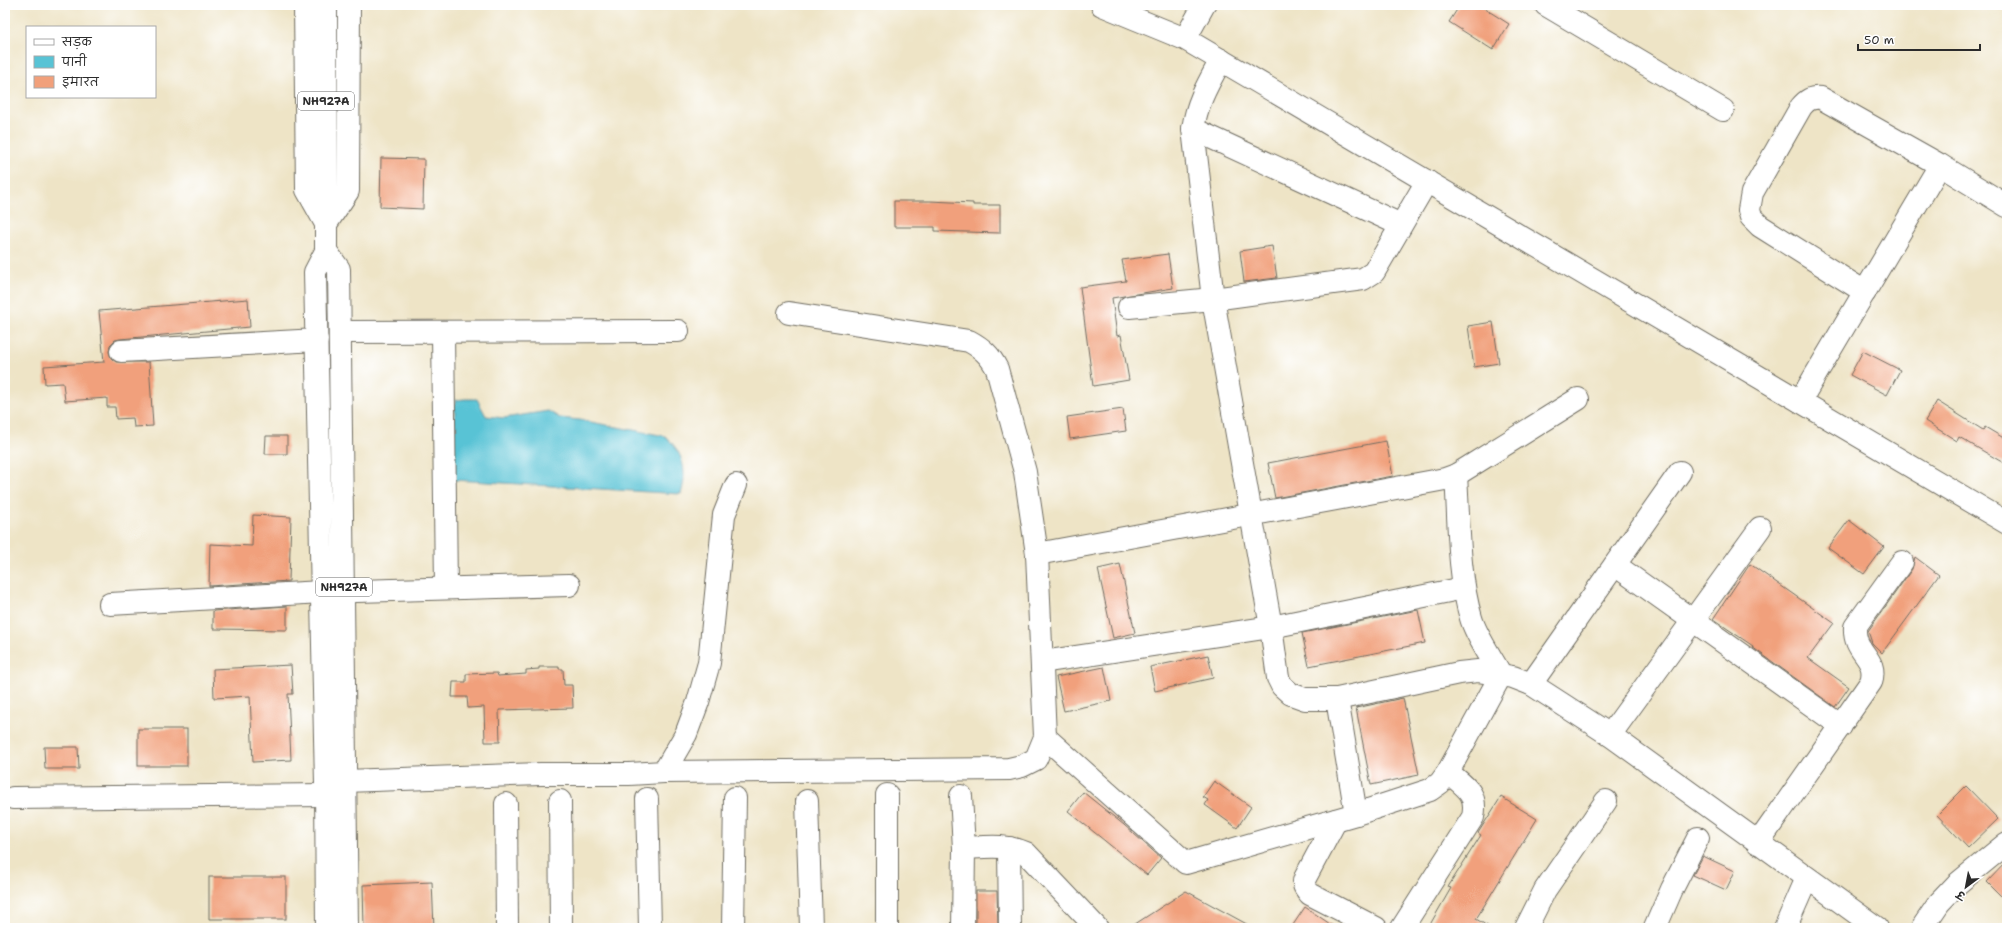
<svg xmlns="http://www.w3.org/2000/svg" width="2012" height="933" viewBox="0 0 2012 933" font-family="'Shantell Sans','Playpen Sans Deva',sans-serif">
<rect width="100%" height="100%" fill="#fff"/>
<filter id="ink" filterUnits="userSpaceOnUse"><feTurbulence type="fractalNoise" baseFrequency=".025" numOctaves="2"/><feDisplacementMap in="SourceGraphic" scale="8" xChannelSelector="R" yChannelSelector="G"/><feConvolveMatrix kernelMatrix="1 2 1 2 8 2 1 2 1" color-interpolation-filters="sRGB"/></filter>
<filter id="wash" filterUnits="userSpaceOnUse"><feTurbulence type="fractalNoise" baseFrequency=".012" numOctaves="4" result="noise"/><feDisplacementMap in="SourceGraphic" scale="16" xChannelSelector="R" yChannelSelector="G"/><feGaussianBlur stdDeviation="0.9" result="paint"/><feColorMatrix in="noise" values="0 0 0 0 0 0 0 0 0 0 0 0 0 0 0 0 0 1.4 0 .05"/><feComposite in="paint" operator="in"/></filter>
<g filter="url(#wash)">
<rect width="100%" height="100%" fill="#eee4c6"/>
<path fill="#59c3d5" stroke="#427780" d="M465,399H477L486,416L504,418L548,411L560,418L580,420L665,436C683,452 688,471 681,494L454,480L455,400Z"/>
<g id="blocks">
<g fill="#f1a07b">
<polygon points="1460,5 1479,5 1509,24 1493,50 1449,22"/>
<polygon points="381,158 424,159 423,209 380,207"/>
<polygon points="894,201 930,201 973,203 973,205 1000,205 1000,233 935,231 935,227 894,227"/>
<polygon points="1272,246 1277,278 1244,282 1240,251"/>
<polygon points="1168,254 1173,288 1112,298 1117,336 1121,335 1129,380 1093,386 1080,287 1126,281 1122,260"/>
<polygon points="248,299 250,327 120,339 115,340 110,345 109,352 111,358 116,362 149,362 153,426 134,427 133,418 116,419 115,407 107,407 107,398 65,401 63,383 45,384 44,366 104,362 99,311"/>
<polygon points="1493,322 1499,363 1474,367 1468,326"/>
<polygon points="1863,351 1900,370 1887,395 1850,375"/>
<polygon points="1937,401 1983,430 1985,427 2007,440 2007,465 1959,437 1957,441 1925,421"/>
<polygon points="1123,409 1126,431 1070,439 1067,417"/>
<polygon points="266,436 287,436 287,454 265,454"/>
<polygon points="1386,441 1393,476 1275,498 1268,463"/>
<polygon points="253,515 291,517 289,581 209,586 210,544 252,546"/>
<polygon points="1849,520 1884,547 1864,574 1828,548"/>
<polygon points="1915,557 1939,575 1882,653 1872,643 1868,631 1912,569"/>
<polygon points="1120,564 1135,633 1113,638 1098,569"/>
<polygon points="1750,564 1834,623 1808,658 1849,687 1835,707 1752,647 1753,646 1713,619"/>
<polygon points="287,606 287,630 213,629 213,611"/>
<polygon points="1418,610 1425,643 1309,666 1302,633"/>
<polygon points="1208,655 1213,678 1155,691 1150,667"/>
<polygon points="291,665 293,694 288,694 291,760 253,762 250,696 214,698 213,669"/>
<polygon points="539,667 559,667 559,669 563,669 564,685 572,685 573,708 499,710 500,742 485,742 484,707 468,708 467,697 452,697 453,682 466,682 466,674 497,673 498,676 526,674 526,670 539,669"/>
<polygon points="1104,667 1111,701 1064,711 1056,677"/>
<polygon points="1403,698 1419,775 1371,785 1356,708"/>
<rect x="138" y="729" width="49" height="37"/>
<polygon points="44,747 78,747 79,769 45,769"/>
<polygon points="1214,781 1251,807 1237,828 1205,805 1208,800 1203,797"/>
<polygon points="1966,786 1998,819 1968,848 1937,815"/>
<polygon points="1083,792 1124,825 1161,858 1147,875 1068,811"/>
<polygon points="1501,797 1537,819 1476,919 1491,928 1428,928 1451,888 1448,887 1481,835 1478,833"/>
<polygon points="1703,856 1735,871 1726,890 1693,875"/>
<polygon points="2007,861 2007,902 1987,882"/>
<rect x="209" y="877" width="77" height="42"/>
<polygon points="432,882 434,928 364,928 363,885"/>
<polygon points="976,891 997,891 998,928 976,928"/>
<polygon points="1186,891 1254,928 1129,928"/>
<polygon points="1305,907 1336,928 1291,928"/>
</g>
</g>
</g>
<g filter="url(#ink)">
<use href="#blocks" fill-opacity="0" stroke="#6f6c61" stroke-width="1"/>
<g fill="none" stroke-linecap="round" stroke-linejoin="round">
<g stroke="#6f6c61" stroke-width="24">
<g id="minor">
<polyline points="1546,5 1723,110"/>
<polyline points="1185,39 1204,5"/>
<path d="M1221,60C1208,84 1197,102 1193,129L1213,299L1271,627L1278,678L1282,686L1291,694L1305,699H1337L1459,673L1478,671L1501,675L1513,677L1531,684L1610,735L1877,928"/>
<polyline points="1193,129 1401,225"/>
<path d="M1865,292L1760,226L1751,217L1749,210L1752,193L1801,107C1807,100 1811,97 1821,98L1940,165L2007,206"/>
<polyline points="1129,307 1213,299 1363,279 1374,272 1427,181"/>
<polyline points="340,332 678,331"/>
<polyline points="443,332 446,588"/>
<polyline points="121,351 317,340"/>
<polyline points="1800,401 1940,165"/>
<polyline points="1037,554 1445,479 1456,475 1578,399"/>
<polyline points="1615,565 1841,726"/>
<polyline points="110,604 322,592 569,585"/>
<polyline points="1042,662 1271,627 1464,588"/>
<polyline points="1531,684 1680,472"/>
<polyline points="1337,699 1356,814"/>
<polyline points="1610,735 1760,528"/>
<path d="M1045,737L1186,863L1356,814L1430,790L1440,783L1448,772L1501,675C1492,658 1476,636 1471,618C1458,575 1459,520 1456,475"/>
<polyline points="664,772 686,734 698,702 709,663 724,515 736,485"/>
<path d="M345,781L541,774H629L664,772L1009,769L1022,766L1036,759L1045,737L1037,554L1025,472L997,369C990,355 982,348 969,341L789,313"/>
<polyline points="961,796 964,848 963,928"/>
<polyline points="647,799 650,928"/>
<polyline points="560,801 561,928"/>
<polyline points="807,801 811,928"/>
<polyline points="506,804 507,928"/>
<path d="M1336,820L1305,878C1302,885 1305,888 1310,894L1376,928"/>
<path d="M1758,843L1871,682C1879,657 1853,654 1855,627L1902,562"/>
<path d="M964,848C986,847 1006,844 1026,853L1097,928"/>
<polyline points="1009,848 1010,928"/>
<polyline points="733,928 735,798"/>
<polyline points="887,928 887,795"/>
<path d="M1402,928L1473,817C1478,792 1465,787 1448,772"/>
<polyline points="1526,928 1545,890 1606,801"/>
<polyline points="1655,928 1672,889 1698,838"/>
<polyline points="1785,928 1807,878"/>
<polyline points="1922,928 1939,903 1957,884 2007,843"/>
</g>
</g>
<g stroke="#6f6c61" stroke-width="24">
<g id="major">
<polyline points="1102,5 1185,39 2007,523"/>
<polyline points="13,798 326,795"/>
</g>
</g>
<g stroke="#6f6c61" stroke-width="24">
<g id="highway">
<polyline points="305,5 307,190 326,224 348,191 349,5"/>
<polyline points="326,5 326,251 315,272 326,784 327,928"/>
<polyline points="326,251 339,269 347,928"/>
</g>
</g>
<use href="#minor" stroke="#fff" stroke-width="22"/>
<use href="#major" stroke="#fff" stroke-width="22"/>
<use href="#highway" stroke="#fff" stroke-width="22"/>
<polyline stroke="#2b2b2b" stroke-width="3" stroke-dasharray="6 3" stroke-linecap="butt" points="5,906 7,928"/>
</g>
</g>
<g text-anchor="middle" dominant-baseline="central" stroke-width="3" stroke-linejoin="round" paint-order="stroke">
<g fill="#fff" stroke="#6b6b6b" stroke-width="1">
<rect x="298" y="92" width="56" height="18" rx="3"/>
<rect x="316" y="578" width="56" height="18" rx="3"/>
</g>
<g font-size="11" font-weight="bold" fill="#2b2b2b">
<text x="326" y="101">NH927A</text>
<text x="344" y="587">NH927A</text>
</g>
</g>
<rect width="2012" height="933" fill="none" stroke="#fff" stroke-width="20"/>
<rect x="26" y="26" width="130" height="72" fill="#ffffff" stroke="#aaaaaa"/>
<rect x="34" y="39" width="20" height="6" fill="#ffffff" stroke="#aaaaaa"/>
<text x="62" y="46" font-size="12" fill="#2b2b2b">सड़क</text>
<rect x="34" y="56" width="20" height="12" fill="#59c3d5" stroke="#aaaaaa"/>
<text x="62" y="66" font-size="12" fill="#2b2b2b">पानी</text>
<rect x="34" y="76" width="20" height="12" fill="#f1a07b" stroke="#aaaaaa"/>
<text x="62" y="86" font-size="12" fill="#2b2b2b">इमारत</text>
<g transform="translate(1966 887) rotate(212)" stroke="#ffffff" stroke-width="3" paint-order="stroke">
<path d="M0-3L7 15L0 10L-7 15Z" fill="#2b2b2b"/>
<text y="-6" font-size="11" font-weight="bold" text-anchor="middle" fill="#2b2b2b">उ</text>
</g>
<path d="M1858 44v6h122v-6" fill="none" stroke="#2b2b2b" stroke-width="2"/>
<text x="1864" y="44" font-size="12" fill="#2b2b2b" stroke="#ffffff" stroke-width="3" paint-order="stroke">50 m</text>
</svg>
